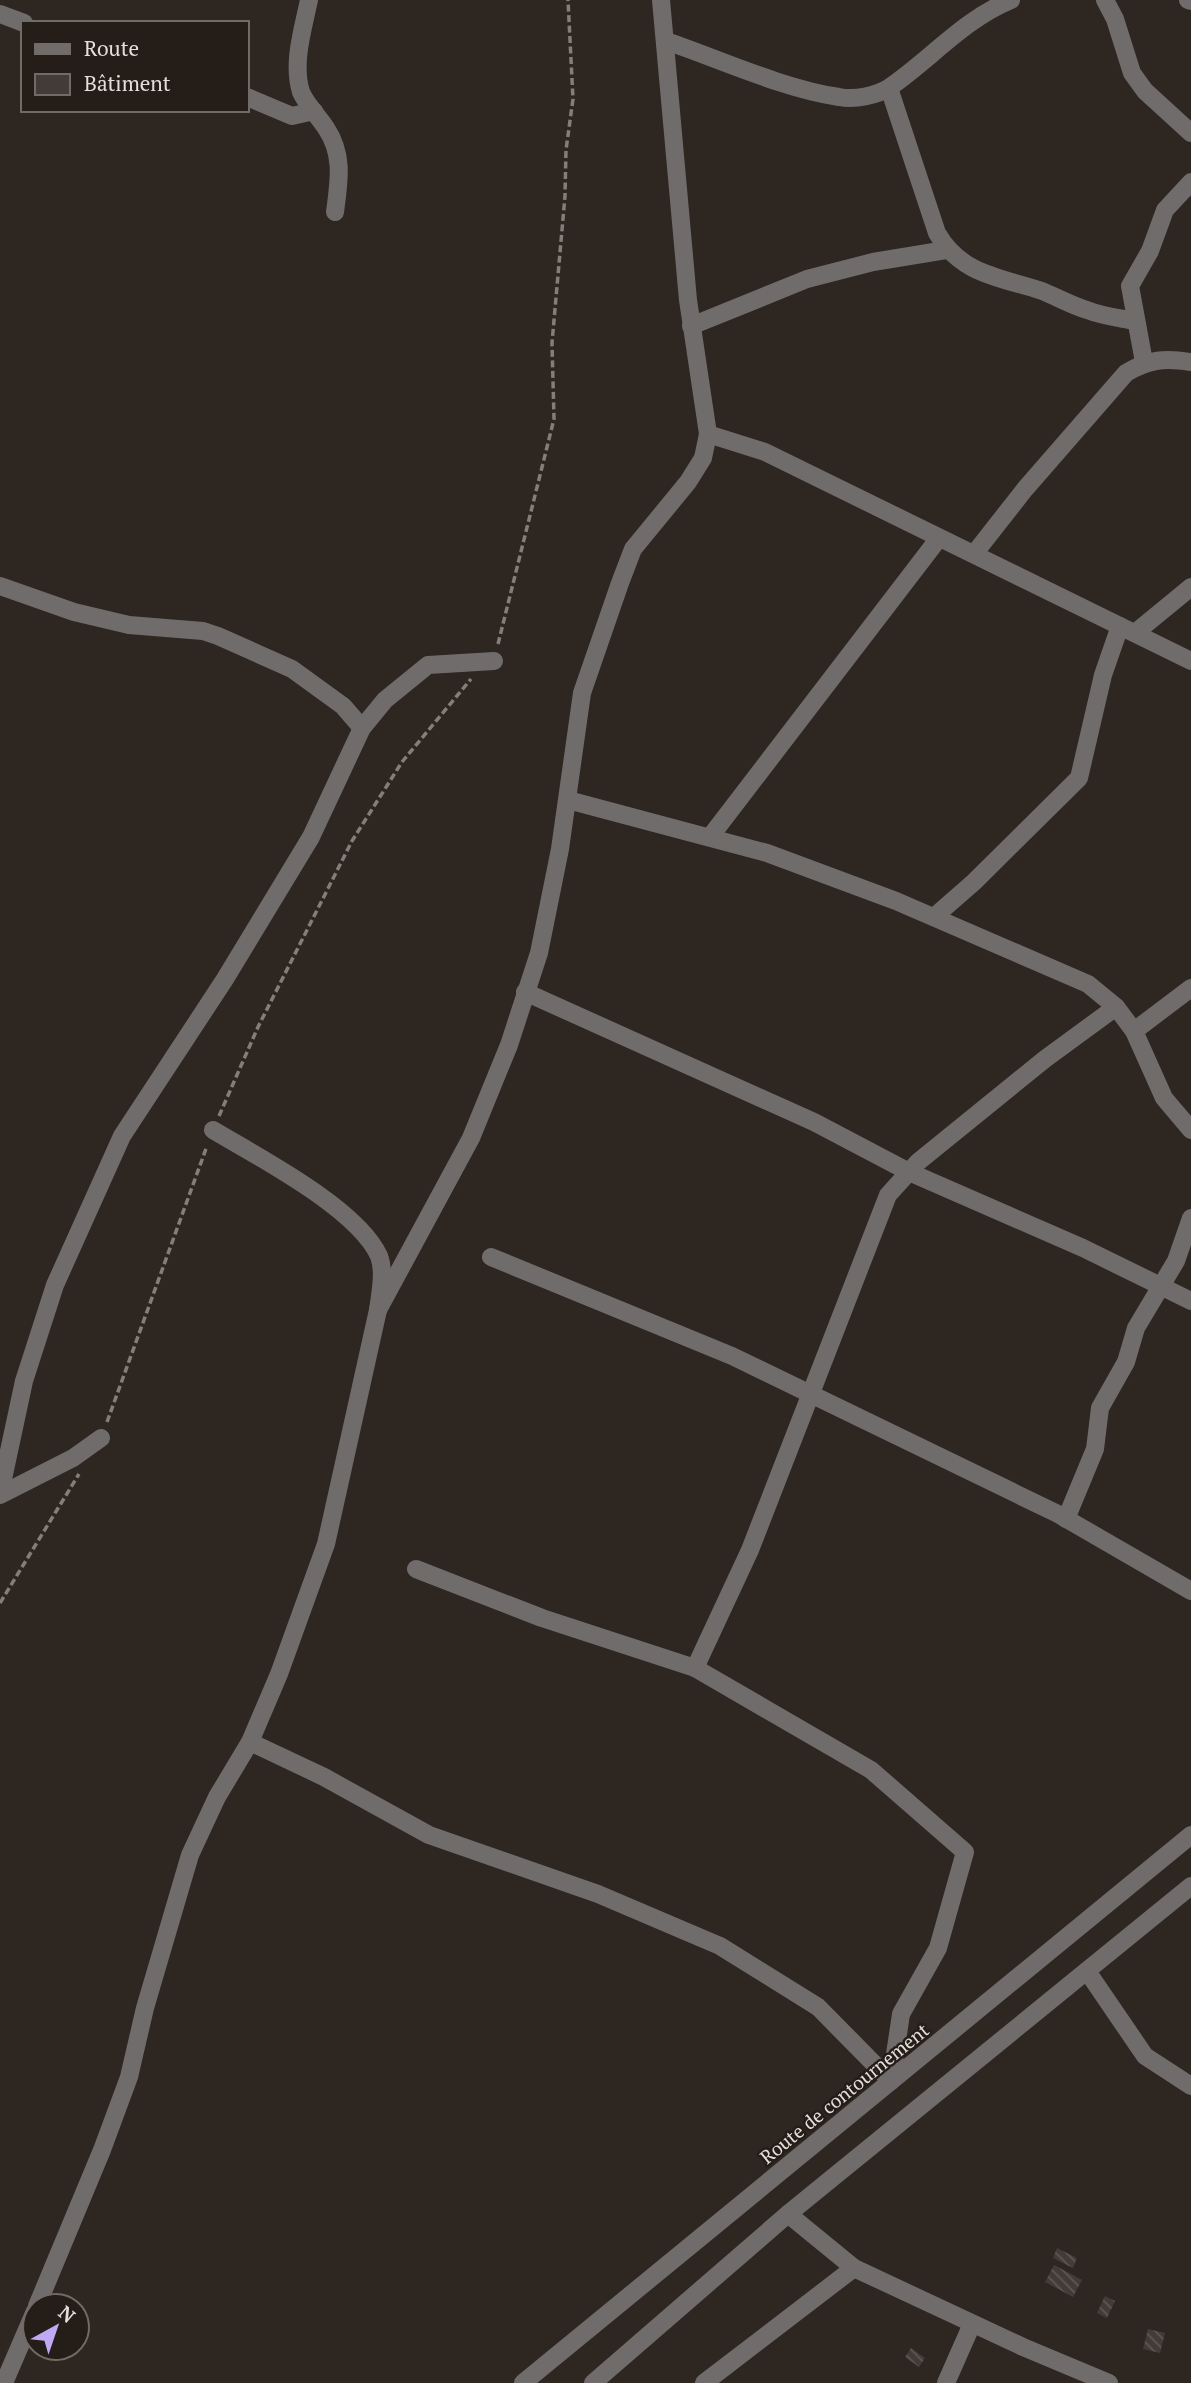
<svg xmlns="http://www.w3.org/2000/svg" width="1191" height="2383" viewBox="0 0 1191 2383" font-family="'PT Serif',serif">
<defs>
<pattern id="building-back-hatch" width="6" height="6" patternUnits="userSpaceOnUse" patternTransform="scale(1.75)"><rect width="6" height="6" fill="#443b38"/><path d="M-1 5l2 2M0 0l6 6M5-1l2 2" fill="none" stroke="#5f5754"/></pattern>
</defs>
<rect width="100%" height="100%" fill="#2d2621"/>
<g fill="url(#building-back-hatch)">
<polygon points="1057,2248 1077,2258 1073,2268 1053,2258"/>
<polygon points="1054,2265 1082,2280 1073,2297 1045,2282"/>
<polygon points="1105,2296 1115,2301 1107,2318 1097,2313"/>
<polygon points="1148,2329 1165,2333 1160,2353 1143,2349"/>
<polygon points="911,2348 925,2358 919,2367 905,2357"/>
</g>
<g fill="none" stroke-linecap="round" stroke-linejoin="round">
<g stroke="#847e79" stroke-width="3.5" stroke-dasharray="7 3.5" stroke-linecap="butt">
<polyline points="498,644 554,419 552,343 565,196 566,150 573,99 568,0"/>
<polyline points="219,1116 258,1027 352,841 402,762 471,679"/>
<polyline points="107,1422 207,1146"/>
<polyline points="0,1603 79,1474"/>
</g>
<g stroke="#716c6c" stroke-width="18">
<path d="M309,0C303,29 292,63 301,92C306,104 318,116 326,128C344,155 339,181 335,212"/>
<polyline points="1105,0 1115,19 1132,73 1145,91 1191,133"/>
<polyline points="1188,0 1191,1"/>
<polyline points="0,14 24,23"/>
<path d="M666,41C719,59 784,89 839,97C855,100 876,96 890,87C932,58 963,20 1011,0"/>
<path d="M889,88L937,233C961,275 1000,277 1042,291C1057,297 1071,305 1087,310C1102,316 1119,318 1134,321"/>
<polyline points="247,97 292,116 314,111"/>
<polyline points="691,326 807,279 873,262 946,250"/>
<polyline points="1144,362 1130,286 1150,251 1165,210 1191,182"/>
<polyline points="708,434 765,452 1191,661"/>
<path d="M974,554L1025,489L1126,373C1149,359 1165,358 1191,362"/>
<polyline points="0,586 74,612 129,625 203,631 218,636 292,669 343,706 362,728"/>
<polyline points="1135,633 1191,587"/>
<polyline points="568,800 767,853 896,901 1088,984 1116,1007 1134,1031 1164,1098 1191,1130"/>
<polyline points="710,837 939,538"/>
<polyline points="934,917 974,882 1079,778 1103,675 1120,626"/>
<polyline points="525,992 814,1122 909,1172 1083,1248 1191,1301"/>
<polyline points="1134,1031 1191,988"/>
<polyline points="491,1257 732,1356 1058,1514 1191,1591"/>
<polyline points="378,1310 471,1138 509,1045 539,953 560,849 582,693 620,583 633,549 688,482 703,458 708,434 688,300 661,0"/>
<polyline points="0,1493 24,1381 55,1285 122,1136 225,979 311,837 362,728 385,700 428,665 494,661"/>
<polyline points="0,1495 73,1458 101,1438"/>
<polyline points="1066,1519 1095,1449 1100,1408 1126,1362 1136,1328 1176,1261 1191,1218"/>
<polyline points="416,1569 542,1618 695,1668 871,1770 965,1852 938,1948 901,2014 891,2081"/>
<polyline points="695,1668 750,1550 888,1195 918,1162 1045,1059 1116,1007"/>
<polyline points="250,1742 324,1777 429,1835 598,1894 720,1946 818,2007 891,2081"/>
<polyline points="1087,1971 1145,2056 1191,2086"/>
<polyline points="788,2214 854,2268 1023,2347 1109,2383"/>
<path d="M37,2306L102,2150L129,2077L145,2008L190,1855L217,1797L250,1742L279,1674L326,1544L378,1310C380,1294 385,1272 379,1256C357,1208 258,1157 213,1130"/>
<polyline points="4,2383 35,2311"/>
<polyline points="523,2383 1191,1835"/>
<polyline points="593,2383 788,2214 1191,1886"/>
<polyline points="704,2383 854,2268"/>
<polyline points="946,2383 972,2324"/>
</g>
</g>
<g text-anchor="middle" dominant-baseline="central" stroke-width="5" stroke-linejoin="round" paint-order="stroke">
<g font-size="19" fill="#e4dfdc" stroke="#241d18">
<text transform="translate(844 2093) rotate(-39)">Route de contournement</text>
</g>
</g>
<rect x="21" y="21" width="228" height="91" fill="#241d18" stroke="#716b66" stroke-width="2"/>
<rect x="35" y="44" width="35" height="10" fill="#716c6c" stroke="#716b66" stroke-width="2"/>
<text x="84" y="56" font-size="21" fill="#e4dfdc">Route</text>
<rect x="35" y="74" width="35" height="21" fill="#443b38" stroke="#716b66" stroke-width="2"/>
<text x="84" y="91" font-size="21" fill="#e4dfdc">Bâtiment</text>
<g transform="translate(56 2327) rotate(40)"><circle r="33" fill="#241d18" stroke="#716b66" stroke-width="2"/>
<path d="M0-5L12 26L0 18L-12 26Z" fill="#c1a8f3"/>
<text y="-10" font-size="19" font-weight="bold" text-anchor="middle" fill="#e4dfdc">N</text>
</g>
</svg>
